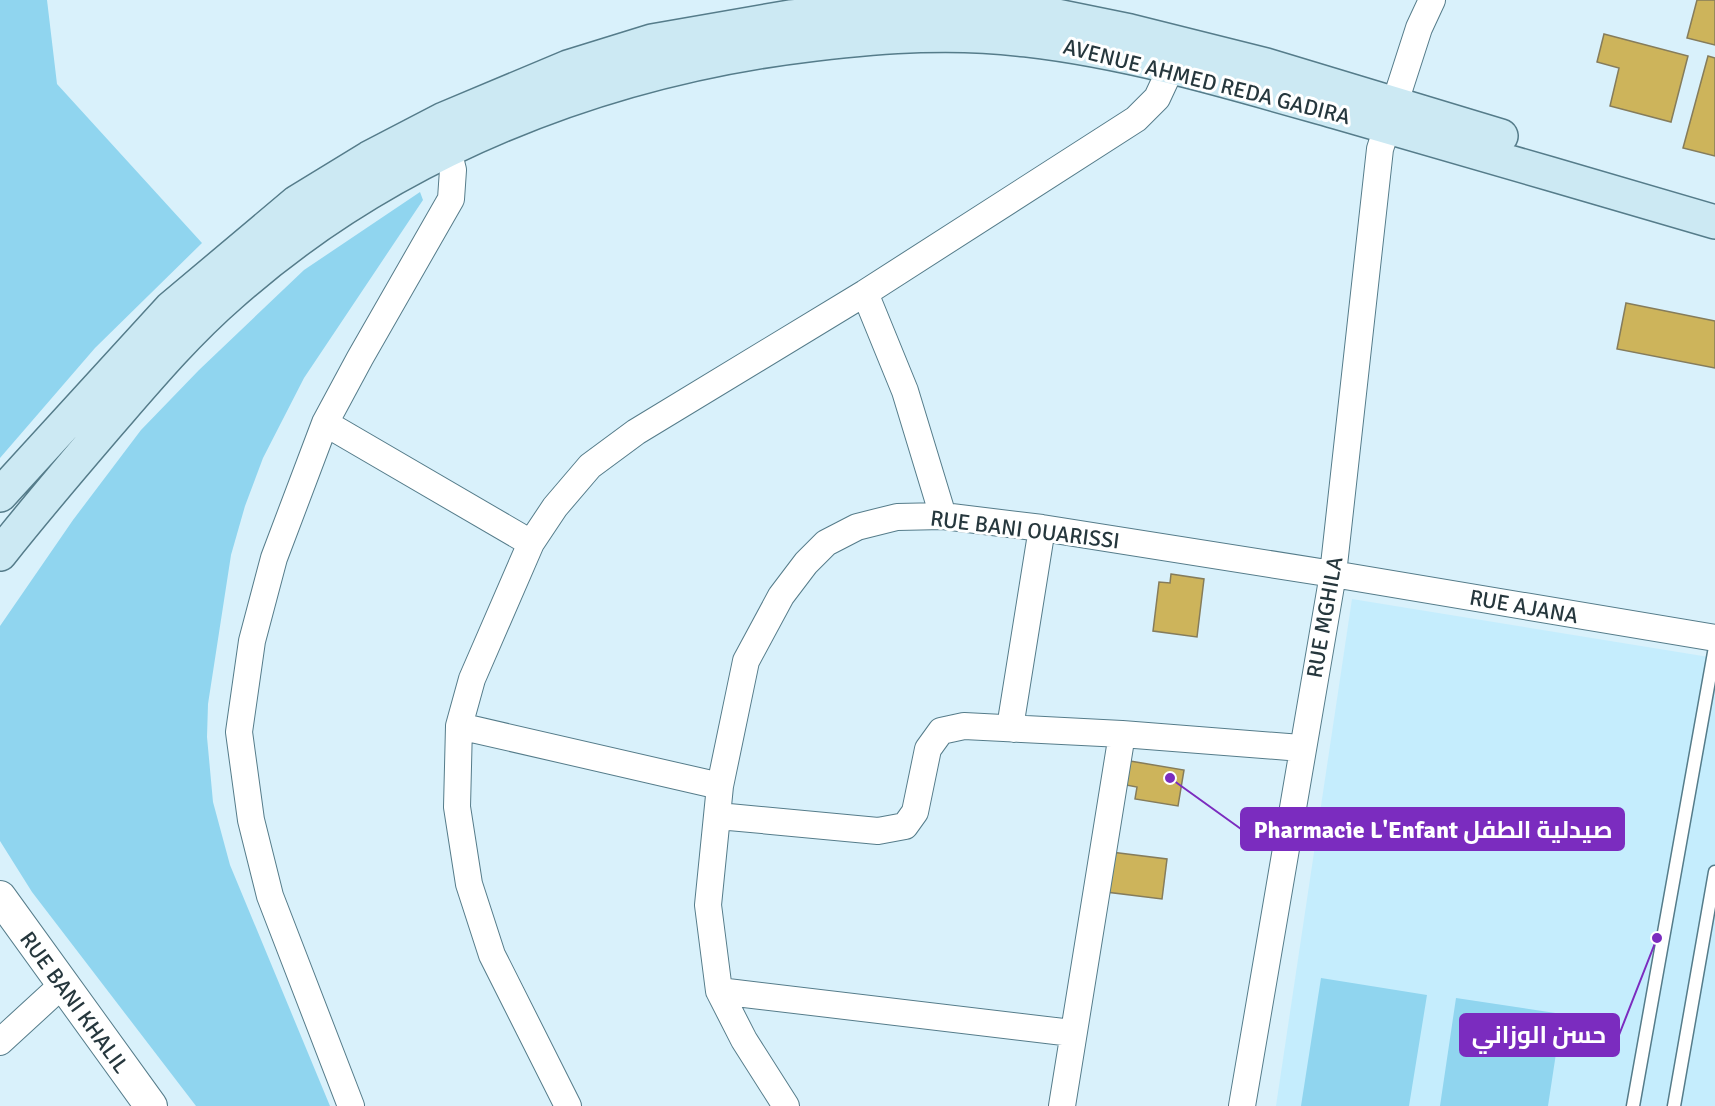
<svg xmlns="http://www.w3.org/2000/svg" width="1715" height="1106" font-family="Signika,Cairo,sans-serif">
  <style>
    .built { fill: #c5edfd }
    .green { fill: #90d5ef }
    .building { fill: #cdb45b; stroke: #857c5b; stroke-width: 1.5 }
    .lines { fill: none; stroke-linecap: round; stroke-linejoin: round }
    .service-casing { stroke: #557c8a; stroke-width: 15 }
    .minor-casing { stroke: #557c8a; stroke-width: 28 }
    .tertiary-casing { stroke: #557c8a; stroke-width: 34 }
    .secondary-casing { stroke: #557c8a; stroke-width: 36 }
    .service { stroke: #fff; stroke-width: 12 }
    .minor { stroke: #fff; stroke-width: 26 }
    .tertiary { stroke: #fff; stroke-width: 32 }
    .secondary { stroke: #cce9f3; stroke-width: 33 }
    .labels { text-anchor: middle; stroke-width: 6; stroke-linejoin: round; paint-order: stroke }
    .street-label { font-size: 22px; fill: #26373d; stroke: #fff }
    .leader { fill: none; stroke: #7b2cbf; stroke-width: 2 }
    .callout-dot { fill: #7b2cbf; stroke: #fff; stroke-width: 2 }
    .callout { fill: #7b2cbf; stroke: #7b2cbf; stroke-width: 2 }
    .callout-label { font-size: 24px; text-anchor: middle; font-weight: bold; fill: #fff }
  </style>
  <rect width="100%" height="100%" fill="#d9f1fb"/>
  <!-- built -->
  <path class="built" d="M1352,599L1715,658V1106H1276Z"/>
  <!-- green -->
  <path class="green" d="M0,0H47L57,84L202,243L95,348L0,458Z
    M420,192L423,200L304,378L263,458L245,506L231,555L208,704L207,737L213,802L230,865L330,1106H196L32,892L0,841V626L73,520L141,430L199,370L304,270Z
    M1321,978L1427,995L1409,1106H1301Z
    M1456,998L1562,1014L1548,1106H1440Z"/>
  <!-- building -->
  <path class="building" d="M1697,0H1715V45L1687,38Z
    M1604,34L1688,56L1671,122L1610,106L1619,68L1597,62Z
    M1708,56L1715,58V156L1683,148Z
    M1626,303L1715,321V368L1617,349Z
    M1171,574L1204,579L1197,637L1153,631L1159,582L1170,583Z
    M1130,761L1184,770L1178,806L1135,799L1137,787L1126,785Z
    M1111,852L1167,859L1162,899L1106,892Z"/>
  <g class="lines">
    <defs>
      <path id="service" d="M1633,1106L1715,647
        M1674,1106L1715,872"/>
      <path id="minor" d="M865,293L905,391L943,516
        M325,423L531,543
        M459,726L720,786
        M1014,729L1012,715L1042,528
        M718,816L878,831L905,826L915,812L928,749L941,731L964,726L1122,734L1301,748
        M719,991L1072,1033
        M0,1042L62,985
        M351,1106L270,896L251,820L239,732L252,641L274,558L325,423L360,358L451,199L453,170L448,150
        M568,1106L492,955L469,884L457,807L459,726L472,679L531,543L555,507L590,466L636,432L865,293L1136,119L1157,98L1171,68
        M786,1106L744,1040L719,991L708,905L720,786L746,661L781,596L806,563L826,543L857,527L897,517L943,516L1042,528L1333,574L1715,638
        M1062,1106L1122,734
        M1242,1106L1333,574L1380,149L1419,28L1432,0"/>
      <path id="tertiary" d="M0,897L151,1106"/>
      <path id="secondary" d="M0,495L171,308L297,202L369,158L444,119L568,67L652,41L790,17L864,10L927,7L989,9L1052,15L1130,31L1266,65L1501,136
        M0,554C34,511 69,470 105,428C145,382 184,335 230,295C392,151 602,69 815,44C885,36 955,31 1026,40C1131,52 1234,83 1336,112C1462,148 1589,185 1715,222"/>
    </defs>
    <!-- service casing -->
    <use href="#service" class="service-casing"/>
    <!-- minor casing -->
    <use href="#minor" class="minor-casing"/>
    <!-- tertiary casing -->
    <use href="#tertiary" class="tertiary-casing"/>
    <!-- secondary casing -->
    <use href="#secondary" class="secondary-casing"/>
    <!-- service -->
    <use href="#service" class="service"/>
    <!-- minor -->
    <use href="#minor" class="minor"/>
    <!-- tertiary -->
    <use href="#tertiary" class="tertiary"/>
    <!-- secondary -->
    <use href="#secondary" class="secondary"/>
  </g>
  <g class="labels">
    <!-- street labels -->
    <g class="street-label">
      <text transform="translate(1207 81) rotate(14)" y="8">AVENUE AHMED REDA GADIRA</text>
      <text transform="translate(1025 529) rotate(7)" y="8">RUE BANI OUARISSI</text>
      <text transform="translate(1524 606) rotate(10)" y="8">RUE AJANA</text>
      <text transform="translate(1324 617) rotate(-80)" y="8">RUE MGHILA</text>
      <text transform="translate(75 1002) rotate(54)" y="8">RUE BANI KHALIL</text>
    </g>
  </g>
  <!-- callouts -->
  <path class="leader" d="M1170 778L1241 829M1657 938L1619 1035"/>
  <g class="callout-dot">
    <circle cx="1170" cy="778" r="6"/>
    <circle cx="1657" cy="938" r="6"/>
  </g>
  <g class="callout">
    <rect x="1241" y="808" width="383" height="42" rx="6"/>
    <rect x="1460" y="1014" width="159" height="42" rx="6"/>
  </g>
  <g class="callout-label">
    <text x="1433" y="838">Pharmacie L'Enfant صيدلية الطفل</text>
    <text x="1539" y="1043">حسن الوزاني</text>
  </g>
</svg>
